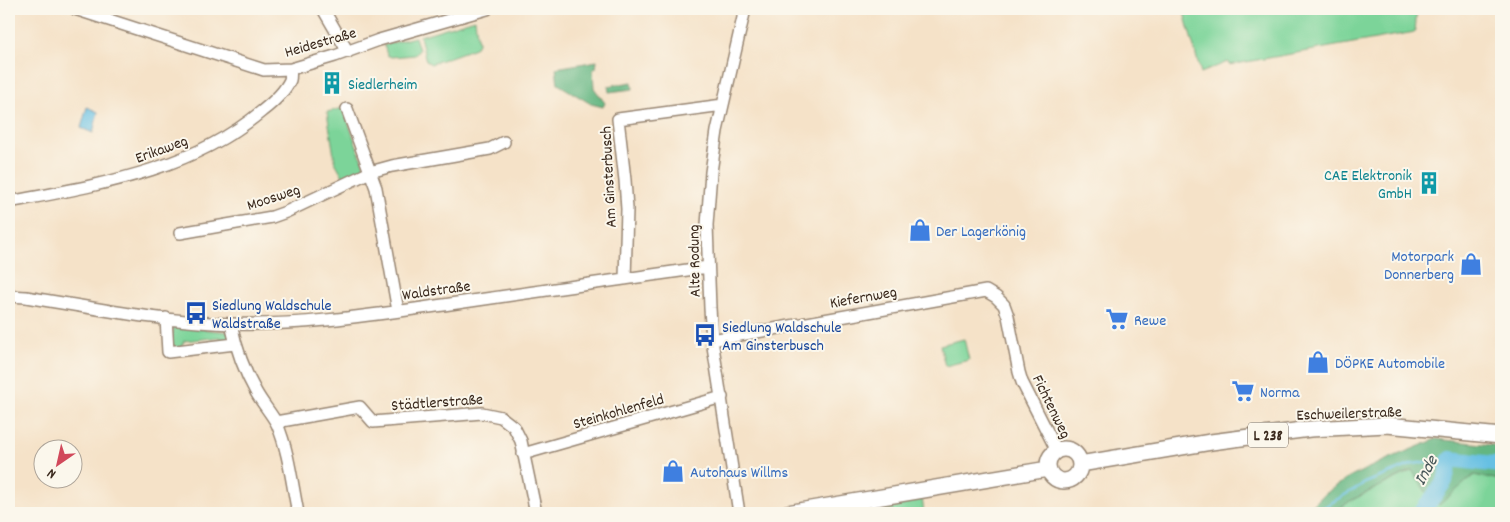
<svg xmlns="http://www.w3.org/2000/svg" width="1510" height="522" font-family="Dekko,sans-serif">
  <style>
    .green { fill: #7bd499; stroke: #5b7f5c }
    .forest { fill: #64b681; stroke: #507050 }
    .water { fill: #66c0e3; stroke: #507580 }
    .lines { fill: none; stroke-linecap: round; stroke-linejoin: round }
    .stream { stroke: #66c0e3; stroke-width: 2.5 }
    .river { stroke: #66c0e3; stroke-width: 16 }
    .minor-casing { stroke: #988673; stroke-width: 14 }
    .major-casing { stroke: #988673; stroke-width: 18 }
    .minor { stroke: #fff; stroke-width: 11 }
    .major { stroke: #fff; stroke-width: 15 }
    .labels { text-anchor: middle; stroke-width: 4; stroke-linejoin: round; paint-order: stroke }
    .shield { fill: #fbf7ec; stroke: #75685c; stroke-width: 1 }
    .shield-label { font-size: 15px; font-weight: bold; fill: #3b2a1e }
    .street-label { font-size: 16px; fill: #3b2a1e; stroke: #fbf7ec }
    .culture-label { font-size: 16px; fill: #0d838f; stroke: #fbf7ec; text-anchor: start }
    .shop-label { font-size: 16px; fill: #366cbe; stroke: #fbf7ec; text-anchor: start }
    .transit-label { font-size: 16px; fill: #164399; stroke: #fbf7ec; text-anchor: start }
    .water-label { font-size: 18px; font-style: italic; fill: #485759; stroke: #fbf7ec }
  </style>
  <rect width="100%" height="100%" fill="#fbf7ec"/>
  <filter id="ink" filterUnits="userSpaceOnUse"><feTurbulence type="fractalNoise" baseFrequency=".02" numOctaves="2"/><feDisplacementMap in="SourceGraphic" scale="10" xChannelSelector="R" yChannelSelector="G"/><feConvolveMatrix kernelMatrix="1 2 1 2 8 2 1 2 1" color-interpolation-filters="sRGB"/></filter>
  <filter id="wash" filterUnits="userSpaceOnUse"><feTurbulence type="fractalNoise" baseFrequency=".0096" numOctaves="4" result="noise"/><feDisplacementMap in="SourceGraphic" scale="20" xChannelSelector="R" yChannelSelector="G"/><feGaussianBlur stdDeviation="1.12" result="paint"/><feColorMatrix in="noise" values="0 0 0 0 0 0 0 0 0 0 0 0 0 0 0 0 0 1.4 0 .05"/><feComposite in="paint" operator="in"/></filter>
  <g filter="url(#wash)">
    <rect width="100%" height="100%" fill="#f5e2c8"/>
    <!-- green -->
    <path class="green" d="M1183,9H1417L1415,32L1229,65L1228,62L1225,63L1201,73Z
      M475,19L478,43L475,48L431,64L426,61L420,36Z
      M415,37L419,50L415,55L391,57L387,55L384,45Z
      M343,108L365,168L344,178L335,162L327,112Z
      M174,326L229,332L230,338L227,342L219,343L221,337L184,341L181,348L176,350L171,343Z
      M964,339L969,360L945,366L940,345Z
      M1413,470L1426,492L1474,475L1501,480V513H1333L1350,501Z
      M922,497L924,513H827Z"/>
    <!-- forest -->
    <path class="forest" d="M597,61L596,68L593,70L594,88L605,103L603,107L591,104L558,84L556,68Z
      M632,82L633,89L609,92L608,86Z
      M1436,439L1501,446V480L1474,475L1439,505L1426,492L1412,470L1350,501L1333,513H1306C1333,477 1395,457 1436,439Z"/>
    <!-- water -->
    <path class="water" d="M87,107L98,112L93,133L81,128Z"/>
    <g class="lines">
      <!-- stream -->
      <path class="stream" d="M1316,513L1319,510L1365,483L1413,464L1450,459"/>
      <!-- river -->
      <path class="river" d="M1421,513L1445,481L1450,459L1501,465"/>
    </g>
  </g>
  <g filter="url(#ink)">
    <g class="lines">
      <defs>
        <path id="minor" d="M75,9L264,70L291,69L335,56L379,40L487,9
          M323,9L348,52
          M347,109L376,188L398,311
          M9,202C97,185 191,171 262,111C271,104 285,91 290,80C291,77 290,72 291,69
          M180,233L272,217L286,212L370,172L392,166L490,149L504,142
          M625,279L627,209L625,180L618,119L723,105
          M9,296L26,297C94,308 163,322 232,324C305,326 378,314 450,304C536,291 622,279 708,267
          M166,318L168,352L235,344
          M231,324C236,348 244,371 256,392C262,403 271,413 277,424C289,452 292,484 298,513
          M712,340L986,291L996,297L1004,305L1008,316L1019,372L1022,382L1057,451
          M276,422L360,407L373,422L482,413L501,417L514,427L521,441L536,513
          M523,454L722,397
          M739,513L712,340L710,308L707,225L711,172L717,131L745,9"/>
        <path id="major" d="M1048 465a16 16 0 1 1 32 0a16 16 0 1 1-32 0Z
          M1080,464L1211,442L1310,429L1387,425L1501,436
          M787,513L1048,469"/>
      </defs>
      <!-- minor casing -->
      <use href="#minor" class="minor-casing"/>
      <!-- major casing -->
      <use href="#major" class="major-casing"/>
      <!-- minor -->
      <use href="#minor" class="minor"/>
      <!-- major -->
      <use href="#major" class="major"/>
    </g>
  </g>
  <!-- icons -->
  <defs>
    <symbol id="building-bare" viewBox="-9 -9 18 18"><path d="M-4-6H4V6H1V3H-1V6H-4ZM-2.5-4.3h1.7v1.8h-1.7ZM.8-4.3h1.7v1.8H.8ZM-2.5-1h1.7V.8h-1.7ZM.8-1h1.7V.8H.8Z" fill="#0f9aa8" stroke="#fbf7ec" stroke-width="2.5" paint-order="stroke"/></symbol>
    <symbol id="shop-bare" viewBox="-9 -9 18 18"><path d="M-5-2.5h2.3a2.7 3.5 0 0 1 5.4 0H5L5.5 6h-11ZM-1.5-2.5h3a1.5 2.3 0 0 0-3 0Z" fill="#3f7fe0" stroke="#fbf7ec" stroke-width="2.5" paint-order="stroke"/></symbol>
    <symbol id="bus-bare" viewBox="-9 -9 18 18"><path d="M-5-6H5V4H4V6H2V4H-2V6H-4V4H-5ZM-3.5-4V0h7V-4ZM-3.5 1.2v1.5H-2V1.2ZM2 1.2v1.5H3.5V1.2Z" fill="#1a4fb4" stroke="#fbf7ec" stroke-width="2.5" paint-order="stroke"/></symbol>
    <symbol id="supermarket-bare" viewBox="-9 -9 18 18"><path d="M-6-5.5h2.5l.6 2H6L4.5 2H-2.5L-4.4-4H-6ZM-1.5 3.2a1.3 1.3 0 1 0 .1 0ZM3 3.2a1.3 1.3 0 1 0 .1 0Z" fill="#3f7fe0" stroke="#fbf7ec" stroke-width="2.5" paint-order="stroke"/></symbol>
  </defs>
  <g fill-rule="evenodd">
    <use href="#building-bare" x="316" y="67" width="32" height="32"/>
    <use href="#building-bare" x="1413" y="167" width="32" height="32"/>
    <use href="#shop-bare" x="904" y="214" width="32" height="32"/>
    <use href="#shop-bare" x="1455" y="248" width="32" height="32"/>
    <use href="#bus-bare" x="180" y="297" width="32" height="32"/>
    <use href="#supermarket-bare" x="1101" y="303" width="32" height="32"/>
    <use href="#bus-bare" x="689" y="319" width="32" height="32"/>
    <use href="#shop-bare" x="1302" y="346" width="32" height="32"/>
    <use href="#supermarket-bare" x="1227" y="375" width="32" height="32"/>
    <use href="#shop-bare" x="657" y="455" width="32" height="32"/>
  </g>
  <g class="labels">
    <!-- shield labels -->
    <rect class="shield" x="1248" y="422.5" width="40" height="25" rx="4"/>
    <g class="shield-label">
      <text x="1268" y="440">L 238</text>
    </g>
    <!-- street labels -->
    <g class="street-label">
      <text transform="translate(320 41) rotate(-16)" y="6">Heidestraße</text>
      <text transform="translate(161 148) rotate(-20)" y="6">Erikaweg</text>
      <text transform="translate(607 177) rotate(-93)" y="6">Am Ginsterbusch</text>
      <text transform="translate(273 196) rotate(-18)" y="6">Moosweg</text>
      <text transform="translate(693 261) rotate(-91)" y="6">Alte Rodung</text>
      <text transform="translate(436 289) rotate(-8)" y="6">Waldstraße</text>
      <text transform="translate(863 296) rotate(-10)" y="6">Kiefernweg</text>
      <text transform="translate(437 401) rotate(-4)" y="6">Städtlerstraße</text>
      <text transform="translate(1053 406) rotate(64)" y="6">Fichtenweg</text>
      <text transform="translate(618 410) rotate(-16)" y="6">Steinkohlenfeld</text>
      <text transform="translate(1349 412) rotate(-2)" y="6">Eschweilerstraße</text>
    </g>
    <!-- culture labels -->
    <g class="culture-label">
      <text x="348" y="89">Siedlerheim</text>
      <text x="1412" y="180" text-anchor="end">CAE Elektronik<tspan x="1412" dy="18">GmbH</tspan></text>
    </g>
    <!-- shop labels -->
    <g class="shop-label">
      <text x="936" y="236">Der Lagerkönig</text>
      <text x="1454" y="261" text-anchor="end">Motorpark<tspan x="1454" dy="18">Donnerberg</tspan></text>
      <text x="1134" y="325">Rewe</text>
      <text x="1335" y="368">DÖPKE Automobile</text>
      <text x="1260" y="397">Norma</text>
      <text x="690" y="477">Autohaus Willms</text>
    </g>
    <!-- transit labels -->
    <g class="transit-label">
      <text x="212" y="310">Siedlung Waldschule<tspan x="212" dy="18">Waldstraße</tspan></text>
      <text x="722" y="332">Siedlung Waldschule<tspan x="722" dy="18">Am Ginsterbusch</tspan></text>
    </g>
    <!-- water labels -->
    <g class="water-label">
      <text transform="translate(1425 470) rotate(-61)" y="6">Inde</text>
    </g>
  </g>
  <!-- margin -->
  <rect width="1510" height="522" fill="none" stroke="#fbf7ec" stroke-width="30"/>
  <!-- north arrow -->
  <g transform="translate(58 464) rotate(214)"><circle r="24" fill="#fbf7ec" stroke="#aea59a"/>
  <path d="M0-4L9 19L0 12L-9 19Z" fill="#d1495b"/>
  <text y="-8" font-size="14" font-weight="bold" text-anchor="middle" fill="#3b2a1e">N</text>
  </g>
</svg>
